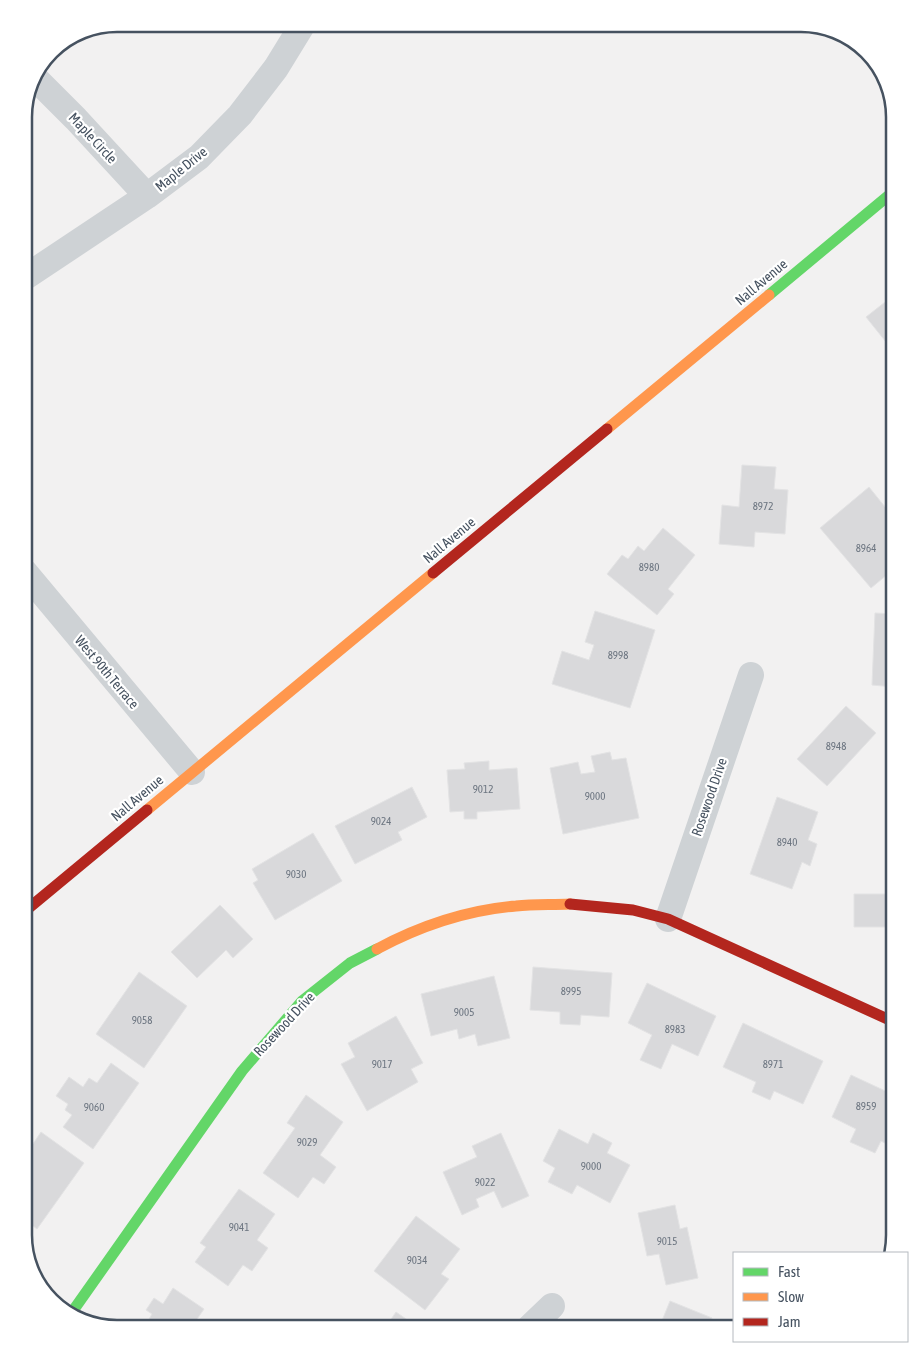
<svg xmlns="http://www.w3.org/2000/svg" width="918" height="1352" font-family="'Asap Condensed',sans-serif">
  <style>
    .building { fill: #d9d9db; stroke: #e3e3e4 }
    .lines { fill: none; stroke-linecap: round; stroke-linejoin: round }
    .street { stroke: #ced2d5; stroke-width: 26 }
    .fast { stroke: #63d668; stroke-width: 11 }
    .slow { stroke: #ff974d; stroke-width: 11 }
    .jam { stroke: #b3261e; stroke-width: 11 }
    .labels { text-anchor: middle; stroke-width: 4.5; stroke-linejoin: round; paint-order: stroke }
    .number-label { font-size: 11px; fill: #6c7580 }
    .street-label { font-size: 14px; fill: #465260; stroke: #fff }
    .rim { fill: none; stroke: #465260; stroke-width: 2.5 }
  </style>
  <rect width="100%" height="100%" fill="#f2f1f1"/>
  <!-- building -->
  <path class="building" d="M894,295V352L866,317Z
    M742,465L776,467L774,489L788,490L785,534L755,532L754,547L719,544L722,505L739,507Z
    M869,487L894,518V569L871,588L820,528Z
    M663,528L695,555L668,589L674,594L657,615L607,574L622,555L628,559L638,546L644,551Z
    M595,611L655,630L630,708L552,684L562,651L589,660L594,645L585,642Z
    M875,613L894,614V687L872,685Z
    M846,706L876,733L827,786L797,759Z
    M610,752L612,760L626,758L639,818L563,834L550,768L578,762L581,774L595,772L591,756Z
    M489,761V770L517,768L520,809L477,812V819H464V811L450,812L447,770L465,769L464,763Z
    M412,787L427,817L398,832L402,840L355,864L335,826Z
    M777,797L818,812L808,840L817,844L810,866L802,862L792,889L750,874Z
    M313,833L342,881L275,920L253,883L258,880L252,869Z
    M854,894H894V950H889V927H854Z
    M220,905L253,939L233,958L226,950L197,978L171,952Z
    M533,967L612,973L609,1017L581,1015L580,1025L560,1024V1012L530,1010Z
    M139,972L187,1006L144,1068L96,1034Z
    M494,976L510,1038L478,1046L475,1034L459,1039L457,1029L431,1036L421,994Z
    M647,983L716,1016L698,1056L672,1044L661,1069L640,1060L652,1035L628,1023Z
    M396,1016L423,1063L411,1069L418,1082L367,1111L341,1064L355,1057L348,1043Z
    M743,1023L823,1061L803,1104L774,1091L770,1100L752,1092L756,1082L723,1067Z
    M111,1063L139,1083L93,1149L63,1127L72,1115L65,1110L68,1104L56,1096L69,1077L83,1087L89,1078L97,1083Z
    M851,1075L894,1095V1148L881,1141L875,1153L850,1142L856,1129L832,1117Z
    M306,1095L343,1122L320,1155L336,1167L324,1184L313,1177L298,1198L263,1173L295,1128L287,1123Z
    M559,1129L588,1144L593,1133L612,1143L607,1153L630,1165L610,1203L577,1185L572,1194L548,1182L555,1168L543,1161Z
    M41,1132L84,1163L37,1229L24,1219V1153L26,1154Z
    M501,1133L529,1196L502,1208L494,1191L476,1199L479,1207L462,1215L443,1172L477,1157L472,1146Z
    M239,1189L275,1214L257,1240L268,1248L252,1271L243,1265L228,1286L195,1262L206,1247L200,1243Z
    M675,1205L680,1229L687,1227L698,1278L666,1285L659,1254L647,1256L638,1213Z
    M416,1216L460,1249L441,1274L449,1279L425,1310L374,1271Z
    M173,1288L204,1309L191,1328H148L145,1326L152,1314L146,1310L154,1298L163,1304Z
    M670,1301L712,1318L708,1328H659Z
    M396,1312L419,1328H385Z"/>
  <g class="lines">
    <!-- street -->
    <path class="street" d="M38,81L76,119L147,196
      M24,278L147,196L199,157L240,115L276,68L303,24
      M24,571L192,772
      M668,919L751,675
      M529,1328L552,1306"/>
    <!-- fast -->
    <path class="fast" d="M769,295L894,191
      M70,1315L242,1071L302,1001L350,963L377,949"/>
    <!-- slow -->
    <path class="slow" d="M607,429L769,295
      M147,810L433,573
      M377,949C420,926 468,910 516,906C534,904 552,905 570,904"/>
    <!-- jam -->
    <path class="jam" d="M433,573L607,429
      M570,904L633,910L668,919L894,1022
      M24,912L147,810"/>
  </g>
  <g class="labels">
    <!-- number labels -->
    <g class="number-label">
      <text x="763" y="510">8972</text>
      <text x="866" y="552">8964</text>
      <text x="649" y="571">8980</text>
      <text x="618" y="659">8998</text>
      <text x="836" y="750">8948</text>
      <text x="483" y="793">9012</text>
      <text x="595" y="800">9000</text>
      <text x="381" y="825">9024</text>
      <text x="787" y="846">8940</text>
      <text x="296" y="878">9030</text>
      <text x="571" y="995">8995</text>
      <text x="464" y="1016">9005</text>
      <text x="142" y="1024">9058</text>
      <text x="675" y="1033">8983</text>
      <text x="382" y="1068">9017</text>
      <text x="773" y="1068">8971</text>
      <text x="866" y="1110">8959</text>
      <text x="94" y="1111">9060</text>
      <text x="307" y="1146">9029</text>
      <text x="591" y="1170">9000</text>
      <text x="485" y="1186">9022</text>
      <text x="239" y="1231">9041</text>
      <text x="667" y="1245">9015</text>
      <text x="417" y="1264">9034</text>
    </g>
    <!-- street labels -->
    <g class="street-label">
      <text transform="translate(93 138) rotate(47)" y="5">Maple Circle</text>
      <text transform="translate(181 169) rotate(-39)" y="5">Maple Drive</text>
      <text transform="translate(761 282) rotate(-40)" y="5">Nall Avenue</text>
      <text transform="translate(449 540) rotate(-40)" y="5">Nall Avenue</text>
      <text transform="translate(107 672) rotate(50)" y="5">West 90th Terrace</text>
      <text transform="translate(709 797) rotate(-71)" y="5">Rosewood Drive</text>
      <text transform="translate(137 798) rotate(-40)" y="5">Nall Avenue</text>
      <text transform="translate(284 1024) rotate(-47)" y="5">Rosewood Drive</text>
    </g>
  </g>
  <!-- crop -->
  <path d="M0 0H918V1352H0ZM117 32H801A85 85 0 0 1 886 117V1235A85 85 0 0 1 801 1320H117A85 85 0 0 1 32 1235V117A85 85 0 0 1 117 32Z" fill="#fff" fill-rule="evenodd"/>
  <path class="rim" d="M117 32H801A85 85 0 0 1 886 117V1235A85 85 0 0 1 801 1320H117A85 85 0 0 1 32 1235V117A85 85 0 0 1 117 32Z"/>
  <!-- legend -->
  <rect x="733" y="1252" width="175" height="90" fill="#ffffff" stroke="#b5babf"/>
  <rect x="743" y="1268" width="25" height="8" fill="#63d668" stroke="#b5babf"/>
  <text x="778" y="1277" font-size="15" fill="#465260">Fast</text>
  <rect x="743" y="1293" width="25" height="8" fill="#ff974d" stroke="#b5babf"/>
  <text x="778" y="1302" font-size="15" fill="#465260">Slow</text>
  <rect x="743" y="1318" width="25" height="8" fill="#b3261e" stroke="#b5babf"/>
  <text x="778" y="1327" font-size="15" fill="#465260">Jam</text>
</svg>
